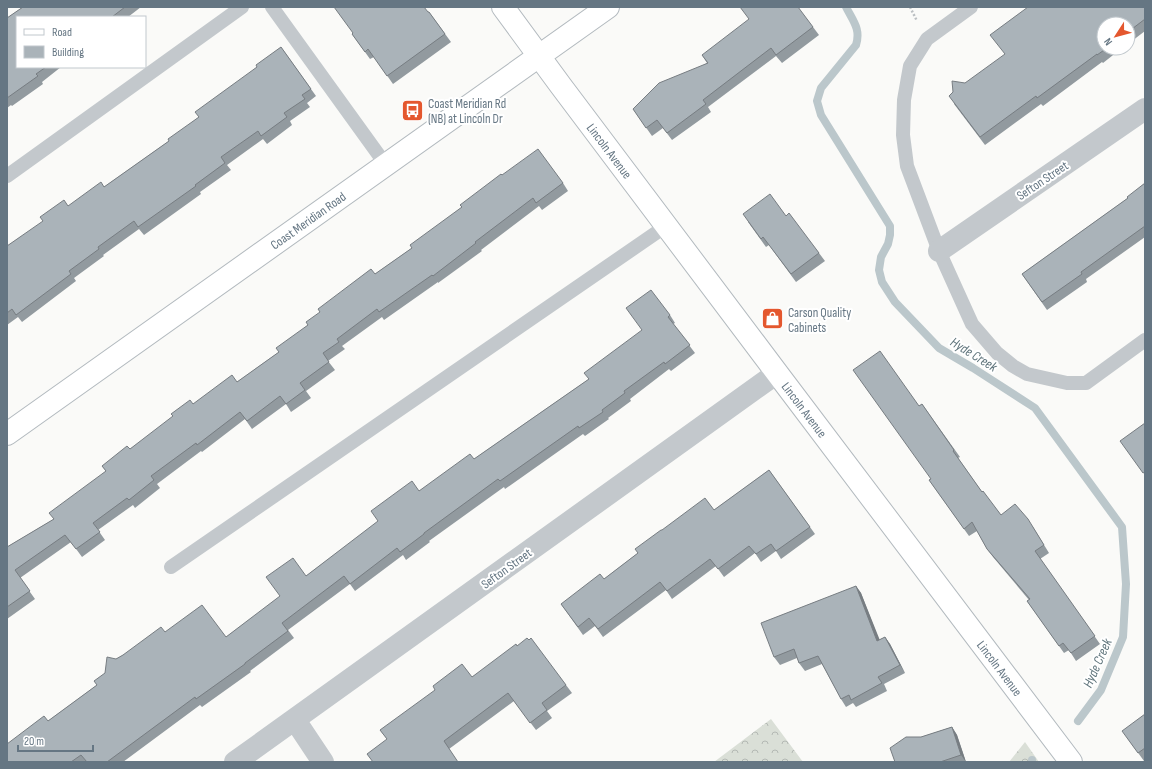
<svg xmlns="http://www.w3.org/2000/svg" width="1152" height="769" font-family="'Sofia Sans Condensed',sans-serif">
  <style>
    .forest { fill: url(#forest-crowns) }
    .lines { fill: none; stroke-linecap: round; stroke-linejoin: round }
    .stream { stroke: #bbc7cb; stroke-width: 8 }
    .secondary-casing { stroke: #b3babf; stroke-width: 24 }
    .path { stroke: #bbbfc2; stroke-width: 2.5; stroke-dasharray: 2 2; stroke-linecap: butt }
    .lane { stroke: #c3c8cc; stroke-width: 14 }
    .street { stroke: #c3c8cc; stroke-width: 22 }
    .secondary { stroke: #fff; stroke-width: 22 }
    .wall { fill: #929a9f }
    .shaded-wall { fill: #777d82 }
    .building { fill: #aab3b9; stroke: #777d82 }
    .labels { text-anchor: middle; stroke-width: 4; stroke-linejoin: round; paint-order: stroke }
    .poi-label { font-size: 13px; fill: #657683; stroke: #fff; text-anchor: start }
    .street-label { font-size: 13px; fill: #657683; stroke: #fff }
    .water-label { font-size: 14px; font-style: italic; fill: #60757c; stroke: #fff }
  </style>
  <defs>
    <pattern id="forest-crowns" width="20" height="18" patternUnits="userSpaceOnUse"><rect width="20" height="18" fill="#dadfd7"/><path d="M2 6a3 3 0 1 1 6 0M12 15a3 3 0 1 1 6 0" fill="none" stroke="#b4b9b4"/></pattern>
  </defs>
  <rect width="100%" height="100%" fill="#fafaf8"/>
  <!-- forest -->
  <path class="forest" d="M771,719L803,762H714Z
    M1025,742L1039,762H1009Z"/>
  <g class="lines">
    <!-- stream -->
    <path class="stream" d="M846,7C853,21 861,29 856,45L821,88L817,101L821,115L890,226V235L888,244L881,257L879,270L882,282L895,302L939,348L973,368L1035,408L1122,527L1126,584L1123,637L1101,690L1078,721
      M1032,762V760"/>
    <defs>
      <g id="secondary">
        <path id="s1" d="M503,7L561,86L777,373L1071,762"/>
        <path id="s2" d="M7,434L608,7"/>
      </g>
    </defs>
    <!-- secondary casing -->
    <use href="#secondary" class="secondary-casing"/>
    <!-- path -->
    <path class="path" d="M910,7L917,21"/>
    <!-- lane -->
    <path class="lane" d="M272,7L386,165
      M971,7L927,39L910,66L904,100L903,135L907,166L939,251L972,324L997,353L1013,366L1027,374L1067,383H1086L1145,340
      M7,176L242,7
      M171,567L666,226"/>
    <!-- street -->
    <path class="street" d="M939,251L1145,109
      M295,720L323,762
      M235,762L777,373"/>
    <!-- secondary -->
    <use href="#secondary" class="secondary"/>
  </g>
  <!-- wall -->
  <path class="wall" d="M23,7H141L128,17H17V67H61L42,82L43,84L12,106L11,105L7,108V18Z
    M1145,7V31L1128,44V24L1104,48H1122L1103,63L1102,62L1043,106L1041,104L985,145L954,104L953,92L965,83Z
    M428,12H429L451,42L393,84L374,57L370,59L352,34Z
    M813,27L819,35L782,63L776,56L708,107L711,112L672,140L663,128L652,136L633,109L707,63L702,55Z
    M281,47L316,96L307,103L310,107L290,121L292,125L267,144L263,139L227,165L231,170L200,192L201,194L144,235L139,229L103,255L104,256L74,278L76,281L22,322L18,317L7,325V246L68,206L104,187L169,141L199,117Z
    M502,175L563,183L568,191L542,210L539,206L481,250L482,251L438,283V282L384,320L382,317L342,346L345,349L328,361L335,370L306,391L311,398L291,412L286,404L252,429L245,419L202,452L201,451L157,484L160,488L135,508L133,505L98,530L105,540L82,557L71,542L20,578L35,599L7,619V547L54,519L106,471L102,466L130,449L193,404L237,382L279,352L308,325L375,274L412,248L462,207Z
    M1145,183V237L1086,279L1087,282L1047,310L1022,274L1128,198Z
    M786,216L819,253L825,261L796,282L769,245L766,247L748,222Z
    M670,315L675,323L673,324L695,353L671,371L669,369L630,399L631,401L608,418L609,419L585,436L583,434L505,489L504,487L429,541L430,542L406,560L403,555L355,591L350,584L288,630L294,638L250,671L251,672L202,707L200,705L123,762H7L48,721L97,685L105,673L116,659L165,632L226,637L280,597L306,576L419,491L474,459L589,379Z
    M922,404L960,457L958,458L982,492L1001,515L1033,527L1049,553L1040,559L1100,644L1076,661L1069,650L1064,653L1027,601L1029,600L993,557L987,549L977,531L969,536L929,480L931,479L919,406Z
    M769,470L815,534L781,559L776,551L761,562L755,553L724,577L716,566L672,599L666,590L603,637L595,626L583,635L561,604L604,579L638,553L662,530L714,510Z
    M856,586L861,593L879,640L885,637L890,644L905,673L884,684L887,691L856,707L853,703L846,707L841,699L822,664L805,671L799,663L797,658L780,665L774,657Z
    M529,640L566,685L572,693L547,711L552,718L536,730L514,701L449,749L387,739L380,730L472,677L517,646Z
    M1145,714V760L1144,761L1128,739Z
    M952,727L957,735L966,762H895L921,737Z"/>
  <!-- shaded-wall -->
  <path class="shaded-wall" d="M856,586L861,593L883,648L877,641Z
    M885,637L890,644L905,673L900,665Z
    M952,727L957,735L966,762L961,755Z"/>
  <!-- building -->
  <path class="building" d="M23,7H125L112,17H17V67H46L36,74L38,76L7,98V18Z
    M334,7H424L428,12H429L445,34L387,76L368,49L365,52L352,34L353,33Z
    M740,7H798L813,27L776,55L771,48L703,100L706,104L667,133L657,120L646,128L633,109L659,83L708,63L702,55L749,19Z
    M1028,7H1145V19L1128,32V24H1104V48H1107L1097,55V54L1037,98L1036,96L980,137L949,96L953,92L952,81L965,83L1005,54L990,35Z
    M281,47L311,89L302,95L305,99L284,113L287,117L261,136L258,131L221,157L225,163L195,185L196,186L138,227L134,221L98,247L99,249L69,271L71,274L16,315L12,309L7,313V246L43,221L40,217L64,200L68,206L101,182L104,187L169,141L168,139L199,117L195,112L257,67L256,65Z
    M538,149L563,183L536,203L533,198L475,242L476,243L433,276L432,275L379,312L377,309L337,339L339,342L323,353L329,362L300,383L305,390L286,404L280,396L247,421L240,412L197,445L196,443L151,476L154,480L129,500L127,498L93,523L100,532L76,549L65,535L15,570L30,591L7,607V547L54,519L49,513L106,471L102,466L127,446L130,449L173,416L171,414L190,400L193,404L232,375L237,382L279,352L276,348L308,325L306,322L320,312L318,309L371,269L375,274L412,248L410,245L462,207L460,205L501,174L502,175Z
    M1145,183V226L1081,272L1082,274L1042,302L1022,274L1128,198L1127,197Z
    M770,194L786,216L789,213L819,253L791,274L763,237L761,239L743,214Z
    M651,290L670,315L668,317L690,345L665,364L664,362L624,391L625,393L602,410L603,412L579,428L578,426L500,481L498,479L424,533V534L400,552L397,548L350,584L344,576L282,623L288,631L245,663V664L196,699L195,697L107,762H87L81,755L71,762H7V744L44,716L48,721L97,685L94,681L105,673L107,657L116,659L123,655L161,627L165,632L202,605L226,637L280,596L266,577L293,558L306,576L378,521L371,511L412,481L419,491L470,454L474,459L589,379L584,373L642,330L626,308Z
    M880,351L919,406L922,404L954,450L953,451L982,492L983,491L1001,515L1015,504L1028,519L1044,545L1035,551L1095,636L1071,653L1063,643L1059,646L1027,601L1030,599L987,549L972,522L964,529L929,480L931,479L853,370Z
    M1145,423V472L1143,473L1120,441Z
    M769,470L810,527L776,551L771,544L756,554L749,546L718,569L710,559L667,591L660,582L598,629L589,618L578,627L561,604L600,574L604,579L638,553L635,549L661,530H662L705,498L714,510Z
    M856,586L877,641L885,637L900,665L878,677L882,683L851,700L849,695L841,699L818,656L799,663L794,649L774,657L761,623Z
    M527,638L529,640L531,638L566,685L542,703L547,710L530,723L508,693L444,741L458,762H373L367,754L387,739L380,730L435,690L433,686L462,664L472,677L516,644L517,646Z
    M1145,714V748L1138,753L1122,731Z
    M952,727L961,755L940,762H895L890,748L906,737H921Z"/>
  <!-- icons -->
  <defs>
    <symbol id="bus-square" viewBox="-11 -11 22 22"><rect x="-9" y="-9" width="18" height="18" rx="4" fill="#e4572e" stroke="#fff"/><path d="M-5-6H5V4H4V6H2V4H-2V6H-4V4H-5ZM-3.5-4V0h7V-4ZM-3.5 1.2v1.5H-2V1.2ZM2 1.2v1.5H3.5V1.2Z" fill="#fff"/></symbol>
    <symbol id="shop-square" viewBox="-11 -11 22 22"><rect x="-9" y="-9" width="18" height="18" rx="4" fill="#e4572e" stroke="#fff"/><path d="M-5-2.5h2.3a2.7 3.5 0 0 1 5.4 0H5L5.5 6h-11ZM-1.5-2.5h3a1.5 2.3 0 0 0-3 0Z" fill="#fff"/></symbol>
  </defs>
  <g fill-rule="evenodd">
    <use href="#bus-square" x="400" y="98" width="25" height="25"/>
    <use href="#shop-square" x="760" y="306" width="25" height="25"/>
  </g>
  <g class="labels">
    <!-- poi labels -->
    <g class="poi-label">
      <text x="428" y="108">Coast Meridian Rd<tspan x="428" dy="15">(NB) at Lincoln Dr</tspan></text>
      <text x="788" y="317">Carson Quality<tspan x="788" dy="15">Cabinets</tspan></text>
    </g>
    <!-- street labels -->
    <g class="street-label">
      <text dy="5" stroke="none"><textPath href="#s1" startOffset="179">Lincoln Avenue</textPath></text>
      <text transform="translate(1042 180) rotate(-34)" y="5">Sefton Street</text>
      <text dy="5" stroke="none"><textPath href="#s2" startOffset="369">Coast Meridian Road</textPath></text>
      <text dy="5" stroke="none"><textPath href="#s1" startOffset="503">Lincoln Avenue</textPath></text>
      <text transform="translate(506 568) rotate(-36)" y="5">Sefton Street</text>
      <text dy="5" stroke="none"><textPath href="#s1" startOffset="827">Lincoln Avenue</textPath></text>
    </g>
    <!-- water labels -->
    <g class="water-label">
      <text transform="translate(974 354) rotate(32)" y="5">Hyde Creek</text>
      <text transform="translate(1097 663) rotate(-66)" y="5">Hyde Creek</text>
    </g>
  </g>
  <!-- border -->
  <rect width="1152" height="769" fill="none" stroke="#657683" stroke-width="16"/>
  <!-- legend -->
  <rect x="16" y="16" width="130" height="52" fill="#ffffff" stroke="#c1c8cd"/>
  <rect x="24" y="29" width="20" height="6" fill="#ffffff" stroke="#c1c8cd"/>
  <text x="52" y="36" font-size="12" fill="#657683">Road</text>
  <rect x="24" y="46" width="20" height="12" fill="#aab3b9" stroke="#c1c8cd"/>
  <text x="52" y="56" font-size="12" fill="#657683">Building</text>
  <!-- north arrow -->
  <g transform="translate(1116 36) rotate(234)"><circle r="19" fill="#ffffff" stroke="#c1c8cd"/>
  <path d="M0-3L7 15L0 10L-7 15Z" fill="#e4572e"/>
  <text y="-6" font-size="11" font-weight="bold" text-anchor="middle" fill="#657683">N</text>
  </g>
  <!-- scale -->
  <path d="M18 745v6h75v-6" fill="none" stroke="#657683" stroke-width="2"/>
  <text x="24" y="745" font-size="12" fill="#657683" stroke="#ffffff" stroke-width="3" paint-order="stroke">20 m</text>
</svg>
